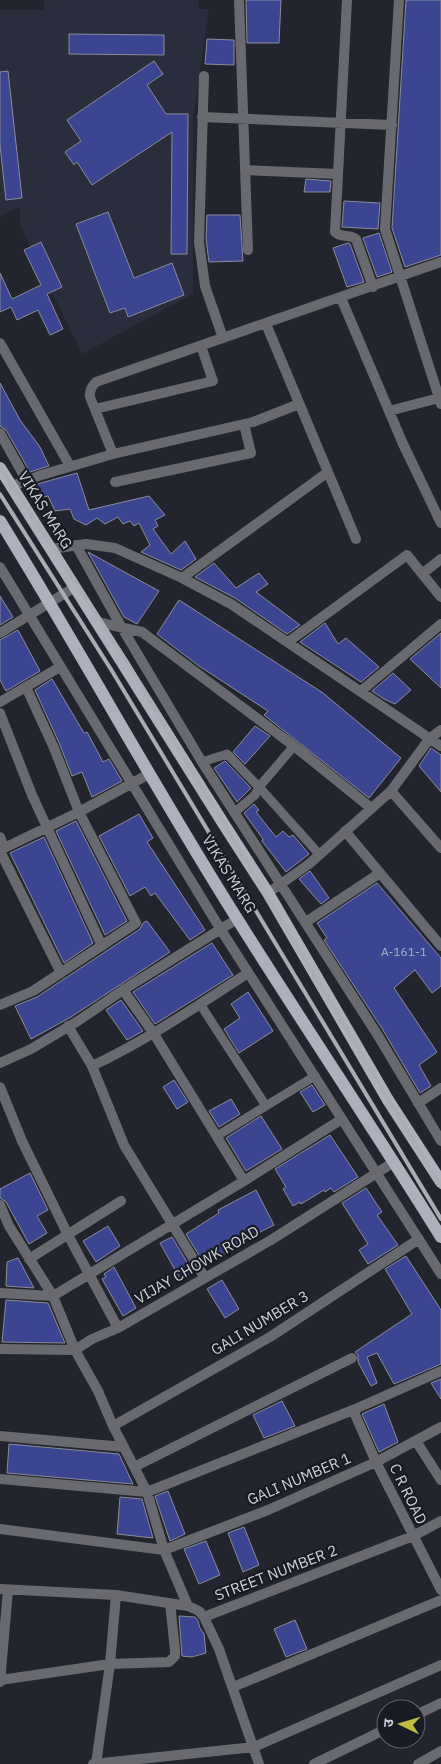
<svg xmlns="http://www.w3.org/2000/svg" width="441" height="1764" font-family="'IBM Plex Sans','Noto Sans Devanagari',sans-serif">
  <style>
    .built { fill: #2a2e3c }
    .building { fill: #3c4592; stroke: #8a8d99 }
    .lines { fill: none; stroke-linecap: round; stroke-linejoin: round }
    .service { stroke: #696a6f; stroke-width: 9 }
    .minor { stroke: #696a6f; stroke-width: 10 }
    .primary { stroke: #aeb0bb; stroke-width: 12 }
    .rail { stroke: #abadb4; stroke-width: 4 }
    .labels { text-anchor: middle; stroke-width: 4.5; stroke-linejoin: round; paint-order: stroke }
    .number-label { font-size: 12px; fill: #abafc6 }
    .street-label { font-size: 15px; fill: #d0d2d8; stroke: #191b24 }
  </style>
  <rect width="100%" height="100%" fill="#22242e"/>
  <!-- built -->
  <path class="built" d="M44,0H199L198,9H209L193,118V294L82,354L21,227L19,207L0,217V10H44Z"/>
  <!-- building -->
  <path class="building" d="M246,0H281L279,43H247Z
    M406,0H441V255L405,267L392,228Z
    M69,34L164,35V55L69,54Z
    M207,39L234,40V65L205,64Z
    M154,61L163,74L147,85L166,114H188L187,254H171L172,132L92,185L77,162L74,165L65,152L81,141L67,120Z
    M8,71L22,198L6,200L0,145V72Z
    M306,179L331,181L330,192H304Z
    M344,201L380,203L378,229L342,227Z
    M108,212L134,278L172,263L184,295L128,317L125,308L110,313L76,224Z
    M207,215H240L243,261L209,262L206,239Z
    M379,233L392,272L377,277L363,238Z
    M41,242L62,287L47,294L63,329L50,335L38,310L17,320L11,307L0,312V273L12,299L41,285L24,250Z
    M348,243L350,244L364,282L347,287L333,248Z
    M0,383L20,420L40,447L49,466L30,472L6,430L0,426Z
    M77,473L89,510L149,496L165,515L155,520L158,526L153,529L171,554L185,541L196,559L181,570L141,552L150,545L139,523L134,526L130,521L123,524L118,517L105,524L97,518L86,525L74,519L70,509L55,511L48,496L42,497L34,485Z
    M88,552L159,591L137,624L124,617Z
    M214,563L236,588L259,573L268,584L256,592L300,625L287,634L235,598L195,577Z
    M0,596L13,617L0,625Z
    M179,600L323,693L401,758L369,798L264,715L268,711L199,666L157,634Z
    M325,623L338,644L346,638L379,667L361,682L300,642Z
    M18,630L40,671L6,691L0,680V640Z
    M441,633V688L410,659Z
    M393,673L411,690L395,704L384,699L372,691Z
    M52,679L84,733L87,732L103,762L109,759L122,781L92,797L82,772L72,776L60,745L35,690Z
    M255,726L270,736L245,764L233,752Z
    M431,748L441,755V792L419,766Z
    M225,761L251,788L237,802L214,768Z
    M254,804L259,810L256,812L276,837L283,831L289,837L293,835L309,854L286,872L262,841L263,839L244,813Z
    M139,814L153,838L147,842L205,930L190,940L155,893L151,896L145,887L130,896L99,836Z
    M76,821L127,921L105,935L56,831Z
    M44,837L93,943L64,963L10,853Z
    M310,871L329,898L321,904L299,879Z
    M377,883L441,958V986L432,993L415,970L394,988L437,1052L419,1065L431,1086L420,1093L383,1030L324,940L327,938L317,923Z
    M147,921L170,952L71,1017L31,1039L15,1006L37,997L64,979L140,929L143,923Z
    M212,943L233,975L155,1024L133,992Z
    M248,992L273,1031L239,1053L224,1029L240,1018L231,1004Z
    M121,1000L143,1031L127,1040L106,1010Z
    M174,1080L188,1102L177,1109L163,1087Z
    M312,1085L325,1105L313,1112L300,1092Z
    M231,1099L240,1114L219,1127L209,1111Z
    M261,1116L282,1149L246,1171L226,1138Z
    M330,1135L358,1177L334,1192L331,1188L325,1192L324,1190L301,1204L300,1202L293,1206L283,1189L286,1187L275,1169Z
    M30,1173L48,1210L37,1216L47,1233L29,1244L6,1202L0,1198V1189Z
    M366,1188L382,1212L377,1215L398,1245L368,1264L359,1250L368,1244L342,1203Z
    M256,1190L274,1225L229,1248L230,1251L205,1265L186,1234L219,1213L218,1210Z
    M108,1226L120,1246L96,1262L83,1241Z
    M172,1237L193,1272L180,1279L160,1243Z
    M406,1256L441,1310V1364L394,1384L377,1353L367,1357L377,1383L371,1386L358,1362V1355L355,1352L412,1314L385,1269Z
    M18,1258L34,1288L6,1286L7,1262Z
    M114,1267L136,1308L123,1316L102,1279L106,1277L104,1274Z
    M222,1280L239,1309L225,1318L207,1289Z
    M6,1300L48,1303L65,1343L2,1342Z
    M441,1379V1399L431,1383Z
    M282,1401L295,1426L264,1438L253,1415Z
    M384,1404L398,1442L379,1452L362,1414Z
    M9,1444L119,1454L133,1484L7,1473Z
    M168,1491L185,1534L170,1541L155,1496Z
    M120,1497L142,1499L153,1538L117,1534Z
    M244,1527L259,1565L243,1572L228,1533Z
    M206,1541L220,1575L199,1584L184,1549Z
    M179,1616L195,1617L198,1621L200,1628L204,1634L206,1653L192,1657L182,1656Z
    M295,1620L307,1649L286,1657L274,1629Z"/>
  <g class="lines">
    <!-- service -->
    <path class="service" d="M202,762L227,754L259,787L319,854
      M234,813L255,795L259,787L294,746
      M200,1004L266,1106
      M217,1136L315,1076"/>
    <!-- minor -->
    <path class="minor" d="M239,0L248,250
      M347,0L335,232C340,238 350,234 356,239L373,287
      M399,0L385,229L441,404
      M204,76L199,242L205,286L223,338
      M202,117L392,125
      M245,170L338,174
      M341,298L403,444L441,523
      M266,324L356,539
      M0,343L70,466
      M95,409L213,381L201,346
      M389,411L439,398
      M0,433L27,481
      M113,454L90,397C89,391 91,387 96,382L441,262
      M115,482L251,453L244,424
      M11,486L27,481L38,476L113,454L253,422L299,404
      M76,545L122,628L202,762L377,1034L441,1141
      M51,549L86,544L115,548L182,578L231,604L441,746
      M0,567L221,930L441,1274
      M422,574L441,559
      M182,578L328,472
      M97,622L142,632L294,746L371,808
      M0,633L75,587
      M288,642L407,555L441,597
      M361,691L441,624
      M0,702L60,667
      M0,713L32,795L102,946
      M391,791L441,848
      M345,831L441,946
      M0,837L4,847
      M0,850L79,812L149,774
      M0,851L61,973
      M268,893L309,864L391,791L430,738L441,730
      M306,922L380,873
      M123,990L154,1034L244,1181L342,1119
      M0,1005L33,991L136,923L79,812L54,748L26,687
      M68,1026L92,1066L124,1145L205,1278
      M0,1063L31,1049L78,1021L123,990L237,919
      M92,1066C147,1040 197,1006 248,973
      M0,1087L22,1141L68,1235L118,1328
      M418,1103L441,1088
      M0,1205L9,1226L53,1296L75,1350L98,1391L113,1426L147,1492L164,1550L188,1606
      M29,1259L121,1201
      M0,1293L53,1296L244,1181
      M0,1349L75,1350L92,1339L118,1328L271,1240L394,1162
      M353,1410L376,1462L441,1590
      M113,1426L270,1337L419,1239
      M0,1436L124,1447
      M416,1441L441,1480
      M134,1467L352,1358
      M0,1479L147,1492L353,1410L441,1371
      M0,1529L164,1550L268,1510L376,1462L441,1427
      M0,1589L116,1595L188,1606L199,1611L204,1617L219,1649L259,1764
      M204,1617L413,1536L441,1521
      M0,1680L110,1664L169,1662L175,1656V1650L170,1603
      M0,1682L8,1590
      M233,1687L441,1600
      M416,1715L441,1703
      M93,1764L254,1747L441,1665
      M96,1764L110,1664L116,1595
      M314,1764L386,1729
      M418,1764L441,1751"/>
    <!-- primary -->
    <path class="primary" d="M0,468L223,823L268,893L388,1100L441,1182
      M0,521C81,652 154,787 236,917C303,1024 374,1129 441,1237"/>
    <!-- rail -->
    <path class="rail" d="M0,466L127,662L441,1187
      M0,494L112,671L441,1219"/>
  </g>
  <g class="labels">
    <!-- number labels -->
    <g class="number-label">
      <text x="404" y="956">A-161-1</text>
    </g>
    <!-- street labels -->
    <g class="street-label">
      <text transform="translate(45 510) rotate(58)" y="5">VIKAS MARG</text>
      <text transform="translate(229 874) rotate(58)" y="5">VIKAS MARG</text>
      <text transform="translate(197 1265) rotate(-30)" y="5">VIJAY CHOWK ROAD</text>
      <text transform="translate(260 1323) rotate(-31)" y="5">GALI NUMBER 3</text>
      <text transform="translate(299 1479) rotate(-23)" y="5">GALI NUMBER 1</text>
      <text transform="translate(408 1494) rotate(64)" y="5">C R ROAD</text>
      <text transform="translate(276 1573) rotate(-21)" y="5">STREET NUMBER 2</text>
    </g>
  </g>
  <!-- north arrow -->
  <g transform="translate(401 1724) rotate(275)"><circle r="24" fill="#191b24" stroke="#62646c"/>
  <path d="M0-4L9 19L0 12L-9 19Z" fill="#c0be41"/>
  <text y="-8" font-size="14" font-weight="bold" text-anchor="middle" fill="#d0d2d8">उ</text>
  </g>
</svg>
